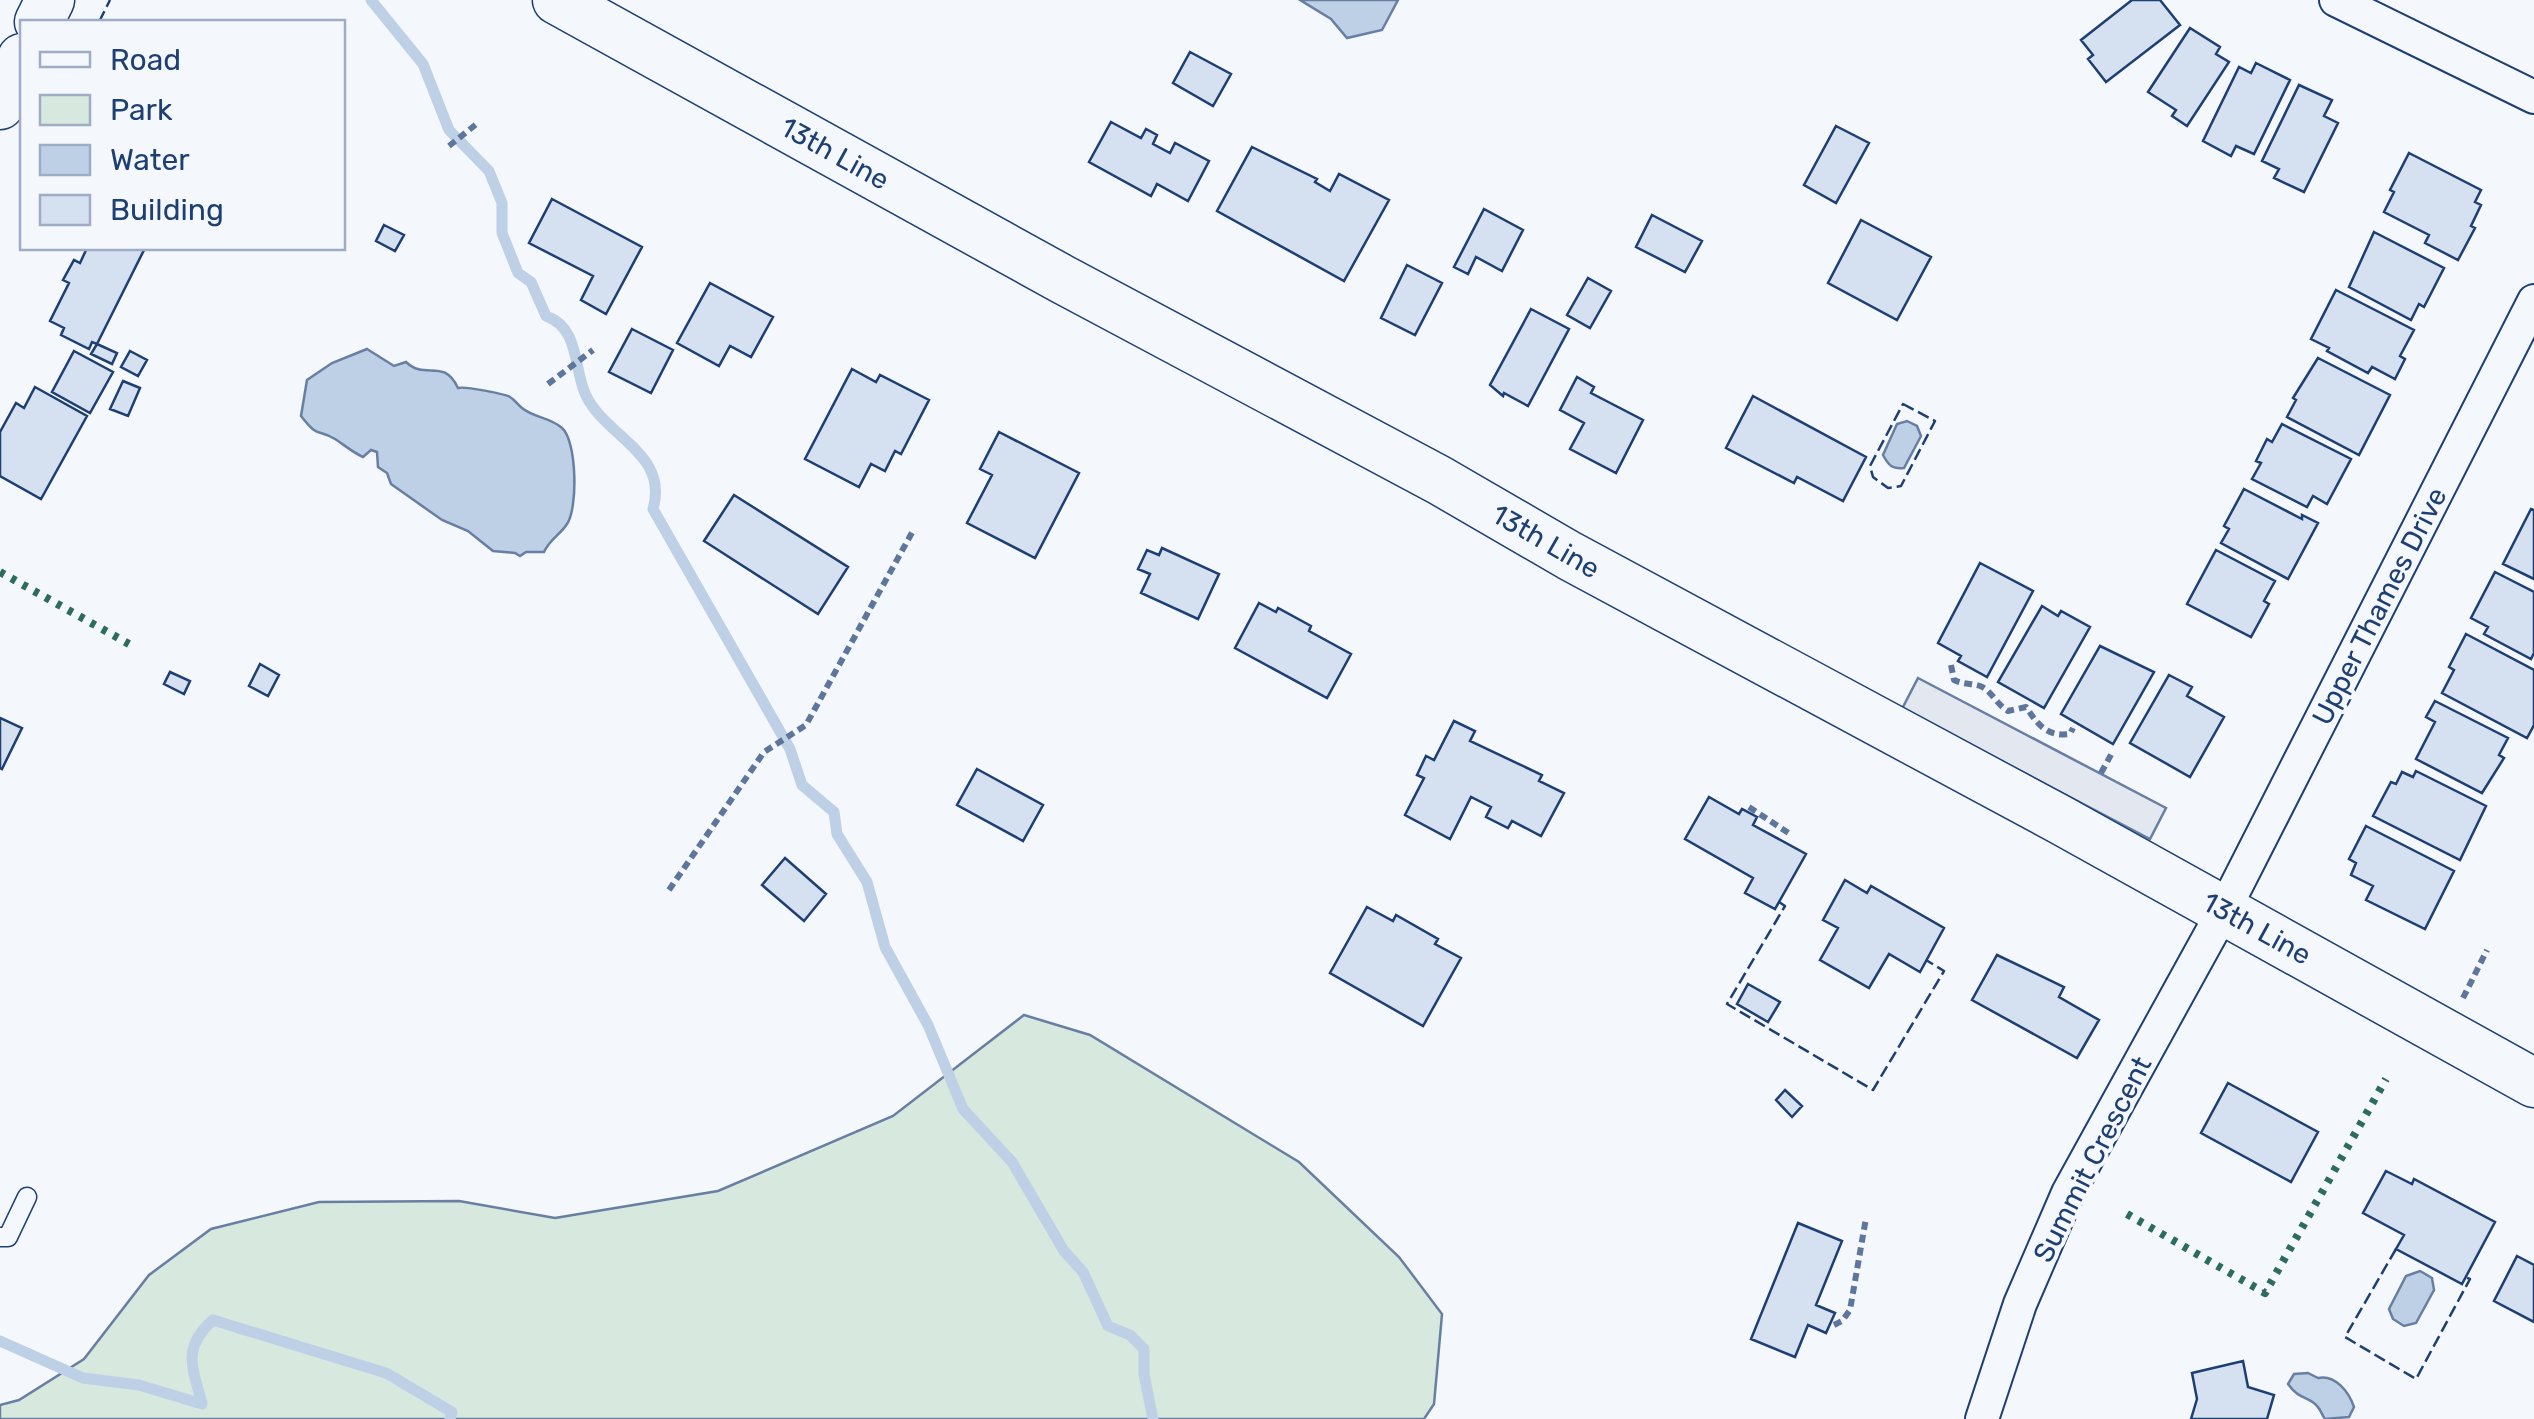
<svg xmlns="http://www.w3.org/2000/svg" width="2534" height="1419" font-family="Rubik,sans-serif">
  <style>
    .green { fill: #d7e8df; stroke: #687fa3; stroke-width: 2.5 }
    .parking { fill: #e3e8f0; stroke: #687fa3; stroke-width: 2.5 }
    .water { fill: #bed0e5; stroke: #687fa3; stroke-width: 2.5 }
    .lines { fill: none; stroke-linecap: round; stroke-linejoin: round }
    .stream { stroke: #bed0e5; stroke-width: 11 }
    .building { fill: #d5e0f0; stroke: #1d3f73; stroke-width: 2.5 }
    .service-casing { stroke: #1d3f73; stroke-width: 21 }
    .minor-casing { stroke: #1d3f73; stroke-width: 36 }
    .secondary-casing { stroke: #1d3f73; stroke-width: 51 }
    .path { stroke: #5e769c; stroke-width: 6; stroke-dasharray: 8 5; stroke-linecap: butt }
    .service { stroke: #f4f7fb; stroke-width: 18 }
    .minor { stroke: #f4f7fb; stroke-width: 32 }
    .secondary { stroke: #f4f7fb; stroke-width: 48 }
    .hedge { stroke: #2c6c60; stroke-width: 8; stroke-dasharray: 5 8; stroke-linecap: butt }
    .fence { stroke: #1d3f73; stroke-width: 2.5; stroke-dasharray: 12 5; stroke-linecap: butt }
    .labels { text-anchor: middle; stroke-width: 8; stroke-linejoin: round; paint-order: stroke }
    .street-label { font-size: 28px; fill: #1d3f73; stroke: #f4f7fb }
  </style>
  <rect width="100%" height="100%" fill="#f4f7fb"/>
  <!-- green -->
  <path class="green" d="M1024,1015L1090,1035L1299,1162L1399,1257L1442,1314L1434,1404L1424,1419H0V1405L19,1400L84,1359L149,1275L211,1229L319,1202L459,1201L555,1218L718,1191L893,1116Z"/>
  <!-- parking -->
  <path class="parking" d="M1918,678L2166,808L2150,839L1902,709Z"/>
  <!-- water -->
  <path class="water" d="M1300,0H1398L1382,30L1347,38L1331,19Z
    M367,349L394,366L406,362C426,381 443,357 458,388C465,386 505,394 510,397C515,400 518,405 522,408C534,418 550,417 562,428C577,441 578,508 567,524C560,535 550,539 544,552H526L520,556L515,553L493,551L468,531L442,520L391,484L387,473L378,467L377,452L371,450L363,457C352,452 343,444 335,439C316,428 319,439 301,416L307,380L332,363Z
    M1907,421L1917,426L1921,436L1904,468C1892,469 1889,466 1883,455L1897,424Z
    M2420,1271L2432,1278L2434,1290L2416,1323L2404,1326L2393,1319L2389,1309L2406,1276Z
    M2308,1373L2318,1378C2335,1374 2349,1392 2354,1407L2349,1417L2325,1419C2322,1415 2321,1410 2317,1406C2310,1397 2299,1400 2288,1384L2294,1374Z"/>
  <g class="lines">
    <!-- stream -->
    <path class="stream" d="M371,0L423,64L449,130L489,171L502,203V233L518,273L531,282L546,316C577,327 574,361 583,388C598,435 670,450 653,509L790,749L802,785L834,812L837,834L867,882L885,947L928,1025L963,1109L1012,1162L1064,1251L1083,1272L1108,1326L1130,1335L1144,1349V1374L1153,1419
      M0,1341L83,1378L139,1385L202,1404C193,1368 181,1348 213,1320L386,1373L452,1412L450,1419"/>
  </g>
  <!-- building -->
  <path class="building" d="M2132,0H2160L2180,25L2106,82L2088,59L2093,55L2081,40Z
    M2190,28L2220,47L2216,54L2229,62L2187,126L2172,116L2176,110L2148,92Z
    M1190,52L1231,74L1213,106L1173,83Z
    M2256,63L2290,80L2254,154L2236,146L2231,156L2203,141L2239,67L2251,73Z
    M2299,85L2332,100L2324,116L2338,123L2304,192L2274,178L2279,169L2262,161Z
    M1111,122L1141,138L1146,129L1157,135L1153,144L1170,153L1175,143L1209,161L1188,201L1157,184L1151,196L1089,162Z
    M1836,126L1869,143L1836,203L1804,185Z
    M1252,147L1317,179L1315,182L1330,191L1339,174L1389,200L1344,281L1217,211Z
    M2409,153L2481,190L2475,202L2481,205L2471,226L2475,228L2458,260L2425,243L2429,235L2384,212L2394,192L2390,190Z
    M552,199L642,247L606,314L581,300L593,276L529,243Z
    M1484,209L1523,230L1502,271L1476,257L1468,274L1454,267Z
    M1652,215L1702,241L1685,272L1636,247Z
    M1861,220L1931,257L1897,320L1828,283Z
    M384,225L404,235L395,251L376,241Z
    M2374,232L2444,268L2424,307L2419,304L2411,320L2349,287Z
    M87,248H145L97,344L92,342L89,349L61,335L64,328L50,321L69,283L63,280L74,260L80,263Z
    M1407,265L1442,283L1415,335L1381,318Z
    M1588,278L1611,291L1590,328L1567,315Z
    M710,283L773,317L751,357L730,346L719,366L677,343Z
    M2336,290L2414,330L2400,356L2405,359L2395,379L2372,367L2368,373L2327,351L2329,348L2311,339Z
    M1531,309L1569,329L1528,406L1504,393L1503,396L1490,385Z
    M632,329L673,350L651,393L609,372Z
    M97,344L117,353L112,364L91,354Z
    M74,351L113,372L90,413L52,392Z
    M130,351L147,360L138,376L121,367Z
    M2318,358L2390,395L2359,455L2287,417L2296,400L2293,398Z
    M852,369L876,382L880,375L929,400L901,454L895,451L885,471L871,464L859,487L805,459Z
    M1577,377L1594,387L1591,393L1643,420L1616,473L1570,449L1584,423L1560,410Z
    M123,381L140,388L128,416L110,409Z
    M35,387L87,416L41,499L0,476V432L16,403L24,408Z
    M1753,396L1866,457L1843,501L1797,477L1794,483L1726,448Z
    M2282,424L2351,459L2327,504L2313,496L2307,507L2252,479L2261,463L2256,461L2267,439L2272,442Z
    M999,432L1079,473L1035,558L967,523L992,475L980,469Z
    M2244,489L2302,519V515L2318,523L2288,579L2221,543L2229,529L2224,526Z
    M734,495L848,567L818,614L704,541Z
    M2531,509L2534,510V579L2503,564Z
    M1162,548L1219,574L1198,619L1141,593L1150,574L1138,569L1147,550L1159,555Z
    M2216,550L2275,581L2264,601L2269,604L2251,637L2187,604Z
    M1980,563L2033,591L1987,677L1958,661L1961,656L1938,643Z
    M2495,572L2534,592V653L2531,659L2484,634L2488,627L2471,618Z
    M1259,603L1276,612L1278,608L1311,626L1309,631L1351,654L1327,698L1235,648Z
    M2042,606L2058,616L2061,611L2090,627L2044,708L1998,682Z
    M2466,634L2534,670V725L2527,738L2442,693L2454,670L2449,667Z
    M2100,646L2154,672L2113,744L2061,714Z
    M260,664L279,675L268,696L249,686Z
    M170,672L190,681L184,694L164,684Z
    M2169,675L2192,687L2187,696L2224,717L2190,777L2130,743Z
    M2435,701L2508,738L2499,755L2504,758L2482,793L2416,759L2435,722L2426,717Z
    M0,718L22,728L2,769L0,768Z
    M1454,721L1475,731L1470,741L1542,775L1539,781L1564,793L1541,836L1512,821L1508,828L1486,817L1491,807L1471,797L1450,839L1405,815L1424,778L1417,775L1426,756L1434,760Z
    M977,769L1043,805L1023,841L957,805Z
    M2416,771L2486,806L2460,860L2373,816L2391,782L2396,784L2402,772L2413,777Z
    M1709,797L1739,814L1742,809L1757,817L1753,825L1806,854L1775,909L1745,893L1753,878L1685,839Z
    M2366,826L2454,871L2425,929L2366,900L2373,886L2351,875L2356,863L2349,859Z
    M785,858L826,894L804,921L762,885Z
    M1845,880L1867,893L1871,886L1944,928L1920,972L1889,954L1869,988L1820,960L1838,928L1823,920Z
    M1367,907L1393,921L1396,915L1438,939L1435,944L1461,958L1423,1026L1330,973Z
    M1997,955L2064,987L2059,997L2099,1020L2077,1058L1972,1000Z
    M1748,984L1780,1002L1768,1022L1737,1004Z
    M2228,1083L2318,1132L2291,1182L2201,1133Z
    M1785,1090L1802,1106L1792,1117L1776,1100Z
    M2386,1171L2412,1184L2414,1179L2495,1222L2462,1284L2396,1249L2404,1235L2363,1213Z
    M1798,1223L1842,1241L1816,1305L1835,1313L1826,1333L1808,1325L1795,1357L1751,1339Z
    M2517,1256L2534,1265V1322L2494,1301Z
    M2243,1361L2248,1387L2274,1395L2267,1419H2191L2197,1399L2192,1373Z"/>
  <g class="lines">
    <defs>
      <path id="service" d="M0,1237H8L27,1197"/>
      <path id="minor" d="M2336,0L2534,97
        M1982,1419L2020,1304L2068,1193L2224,910L2534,301"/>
      <path id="secondary" d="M557,0L1062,279L1439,480L1570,556L2059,819L2534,1083
        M39,22L50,0
        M0,105L22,58"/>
    </defs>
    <!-- service casing -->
    <use href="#service" class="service-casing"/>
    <!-- minor casing -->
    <use href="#minor" class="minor-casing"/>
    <!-- secondary casing -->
    <use href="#secondary" class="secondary-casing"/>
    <!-- path -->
    <path class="path" d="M449,146L479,122
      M548,384L593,350
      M1951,665L1954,680C1964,685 1971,683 1980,686C1991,690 1997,705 2008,711L2026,707C2038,725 2047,737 2070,734L2073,728
      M2101,773L2113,751
      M1749,807L1790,834
      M669,890L764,752L806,725L914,529
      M2463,998L2487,950
      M1834,1325L1842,1321L1850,1310L1866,1218"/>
    <!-- service -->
    <use href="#service" class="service"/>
    <!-- minor -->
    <use href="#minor" class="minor"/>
    <!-- secondary -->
    <use href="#secondary" class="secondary"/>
    <!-- hedge -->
    <path class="hedge" d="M0,572L129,644
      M2127,1214L2265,1293L2386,1079"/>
    <!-- fence -->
    <path class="fence" d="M99,22L110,0
      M1903,404L1935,421L1901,486L1888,488L1873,477L1870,466Z
      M1779,902L1785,906L1727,1004L1873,1090L1944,971L1926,960
      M2396,1249L2345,1337L2416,1379L2470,1279L2465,1277"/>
  </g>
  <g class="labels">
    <!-- street labels -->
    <g class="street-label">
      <text transform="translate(835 153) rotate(29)" y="10">13th Line</text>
      <text transform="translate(1546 541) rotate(30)" y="10">13th Line</text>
      <text transform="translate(2379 606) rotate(-63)" y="10">Upper Thames Drive</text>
      <text transform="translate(2257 928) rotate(29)" y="10">13th Line</text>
      <text transform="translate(2092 1159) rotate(-63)" y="10">Summit Crescent</text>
    </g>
  </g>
  <!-- legend -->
  <rect x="20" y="20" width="325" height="230" fill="#f4f7fb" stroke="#9eadc5" stroke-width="2.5"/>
  <rect x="40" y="52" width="50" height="15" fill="#f4f7fb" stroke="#9eadc5" stroke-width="2.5"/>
  <text x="110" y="70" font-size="30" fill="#1d3f73">Road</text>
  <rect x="40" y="95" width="50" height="30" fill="#d7e8df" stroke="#9eadc5" stroke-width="2.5"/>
  <text x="110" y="120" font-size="30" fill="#1d3f73">Park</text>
  <rect x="40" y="145" width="50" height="30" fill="#bed0e5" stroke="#9eadc5" stroke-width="2.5"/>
  <text x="110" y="170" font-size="30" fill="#1d3f73">Water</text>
  <rect x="40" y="195" width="50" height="30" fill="#d5e0f0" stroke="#9eadc5" stroke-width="2.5"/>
  <text x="110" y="220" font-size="30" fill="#1d3f73">Building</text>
</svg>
